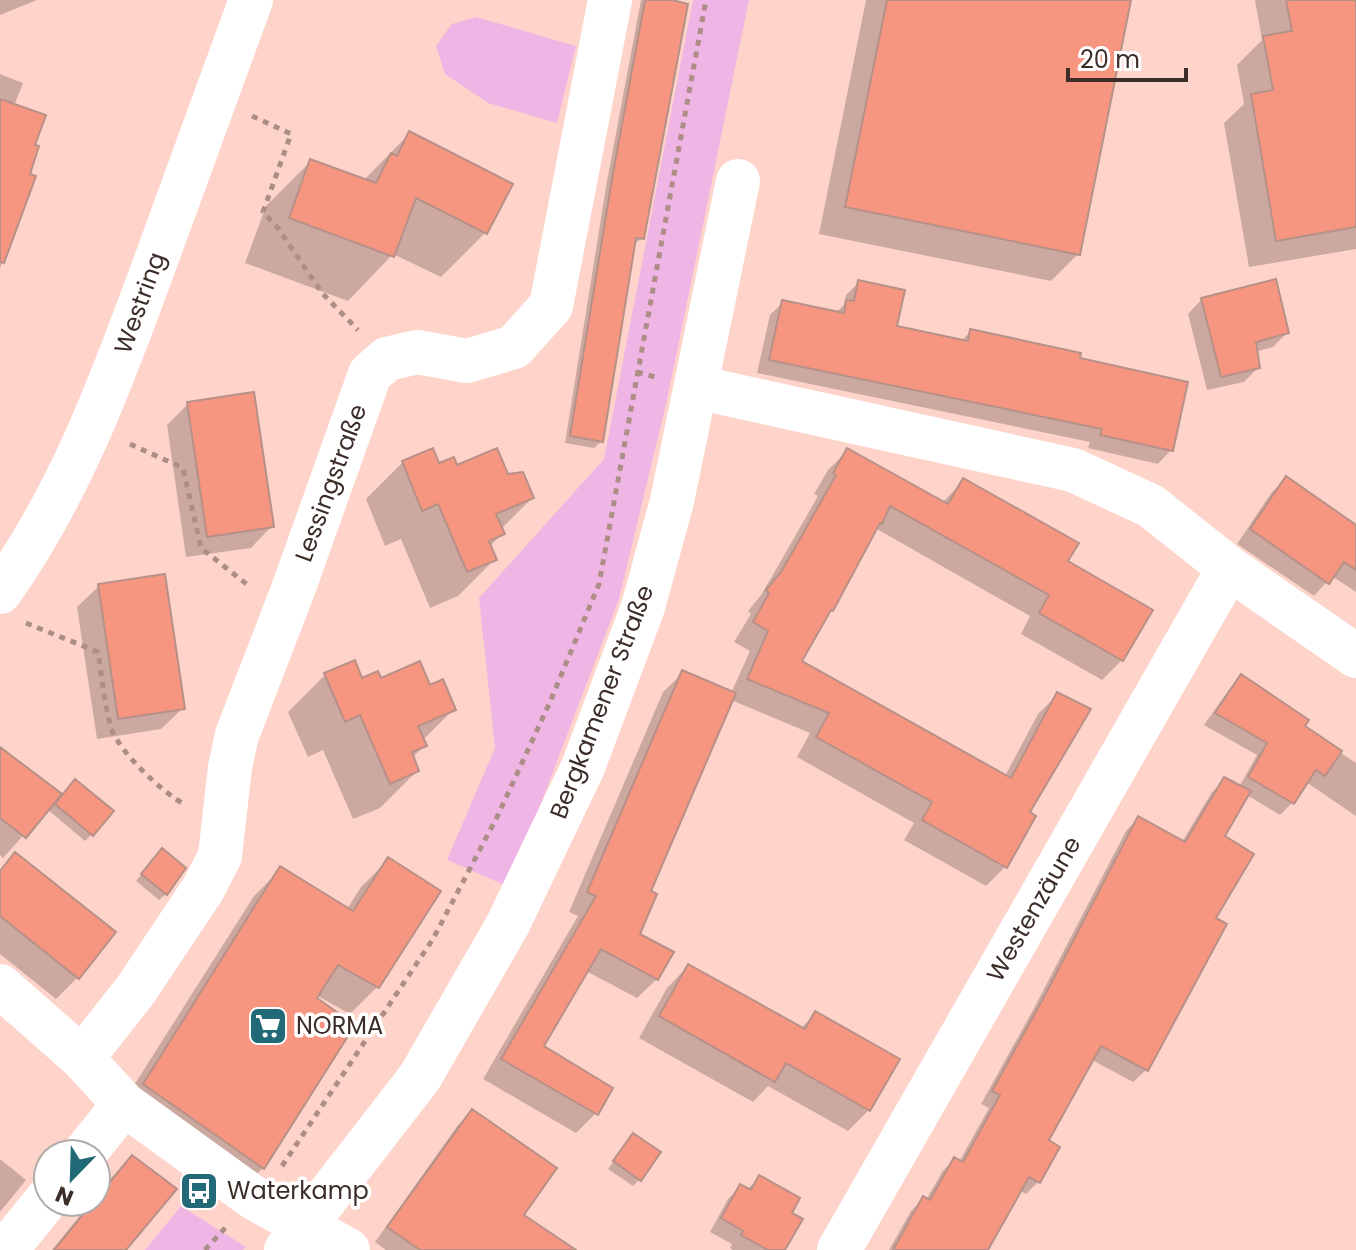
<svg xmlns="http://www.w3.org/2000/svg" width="1356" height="1250" font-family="Poppins,sans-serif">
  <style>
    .green { fill: #efb5e4 }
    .shadow { fill: #0003 }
    .building { fill: #f79680; stroke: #b79087; stroke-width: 2 }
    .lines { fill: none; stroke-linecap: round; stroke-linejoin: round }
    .path { stroke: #ad8e87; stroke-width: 5; stroke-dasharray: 6 6; stroke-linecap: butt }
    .street { stroke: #fff; stroke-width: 44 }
    .primary { stroke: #fff; stroke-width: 44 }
    .labels { text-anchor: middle; stroke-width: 7; stroke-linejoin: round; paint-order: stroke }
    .street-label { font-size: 24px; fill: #3d2d29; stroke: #fff }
    .poi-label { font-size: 24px; fill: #3d2d29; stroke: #fff; text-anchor: start }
  </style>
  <rect width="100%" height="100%" fill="#fed4ca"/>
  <!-- green -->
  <path class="green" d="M693,0H749L667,400L619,599L509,887L447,860L495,748L479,598L604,459Z
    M476,17L576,46L557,123L488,103L445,74L436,46L452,24Z
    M181,1206L246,1247L243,1250H145Z"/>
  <!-- shadow -->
  <path class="shadow" d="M0,0H37L0,15Z
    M641,0H678L642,238L633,245L601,442L594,448L565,443L607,181Z
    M866,0H1129L1078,254L1051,281L819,234Z
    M1255,0H1356V249L1249,267L1224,123L1244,104L1237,65L1262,40Z
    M0,74L23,83L14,106L33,147L27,175L33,177L0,268Z
    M409,134L486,232L441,277L393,254L348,301L245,263L266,206L311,161L364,180Z
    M859,282L895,327L961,341L971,331L1077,360L1171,450L1158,464L1088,448L1090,442L757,373L770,315L783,302L835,313L844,305L846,295Z
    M1202,299L1287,333L1273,347L1255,352L1258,368L1244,382L1207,390L1188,314Z
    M188,404L272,526L251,548L186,557L167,425Z
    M848,450L942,503L963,481L1066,562L1122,660L1102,680L1021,634L1030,616L875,528L831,610L825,616L800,661L1005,776L1038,714L1058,694L1027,813L1006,866L986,886L904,840L914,823L797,757L810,733L731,700L648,892L637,934L657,979L637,998L586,971L542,1047L596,1113L576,1133L483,1079L578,916L569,912L663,692L683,673L731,693L750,651L734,642L751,614L748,611L761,595L778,566L818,496L814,494L828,470Z
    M403,462L507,476L521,471L532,498L500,530L502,534L490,546L495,559L458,596L430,608L401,539L385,546L366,499Z
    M1286,479L1356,527V592L1332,576L1314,596L1237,544L1272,492Z
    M99,586L183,708L161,729L97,739L77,607Z
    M325,675L429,688L454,709L422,741L424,746L412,758L417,771L380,808L353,819L323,750L308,757L288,712Z
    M1241,677L1302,727L1356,763V816L1306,782L1292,803L1280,815L1247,795L1222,837L1214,919L1224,925L1146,1070L1133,1082L1092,1060L1047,1141L1058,1148L1038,1182L1026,1194L1019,1190L942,1250H889L911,1211L923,1199L926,1200L942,1172L954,1159L959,1162L989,1108L981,1104L1033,1010L1126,831L1138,818L1182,842L1212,792L1225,780L1239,787L1257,755L1204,725L1230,688Z
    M0,749L62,796L92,834L85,841L47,809L3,858L0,855Z
    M15,854L113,933L77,978L56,999L0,954V870Z
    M155,858L166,894L159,900L136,881Z
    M388,860L377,987L350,1014L316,995L263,1168L235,1195L117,1112L254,896L281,869L347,909L361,887Z
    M688,966L800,1029L815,1014L869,1110L848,1131L768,1086L753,1102L639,1038L667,988Z
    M472,1111L522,1215L572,1250H386L375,1242L458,1125Z
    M633,1135L639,1180L633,1186L608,1169Z
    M132,1157L124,1250H52L91,1202H96V1196L108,1181Z
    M0,1159L26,1180L0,1212Z
    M759,1177L789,1214L783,1250H733L730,1248L732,1244L710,1232L728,1199L741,1186L747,1190Z"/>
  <!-- building -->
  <path class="building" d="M645,0H672L688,4L644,239L636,238L603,442L570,436L613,173Z
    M887,0H1131L1080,255L845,207Z
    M1286,0H1356V227L1276,241L1251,94L1273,90L1263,36L1292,31Z
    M0,99L46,115L35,145L39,146L30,174L36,176L4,263L0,262Z
    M409,131L513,184L487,234L416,198L394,257L289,218L310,159L376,183L391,153L397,156Z
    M1276,279L1289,333L1256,342L1260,368L1221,377L1201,298Z
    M858,280L905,290L897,326L968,341L970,329L1081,353L1080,358L1188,382L1173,451L1100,435L1102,429L769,360L782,300L844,313L846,300L854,301Z
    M254,392L274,527L207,537L187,402Z
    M433,448L439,463L454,457L457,465L497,448L508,474L523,472L534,498L496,514L505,534L489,541L497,560L467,572L438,504L422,511L402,461Z
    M847,448L948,504L963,478L1079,543L1068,561L1153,610L1123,661L1039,613L1049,595L890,506L882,524L880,523L833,611L831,610L802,661L1011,778L1057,692L1091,709L1030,812L1036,816L1007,868L922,820L932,802L816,737L829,713L747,679L768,631L753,622L769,593L766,590L781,572L797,544L836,475L833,473Z
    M1286,476L1356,525V570L1344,562L1329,584L1250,529Z
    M165,574L185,709L118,719L98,584Z
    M355,660L362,678L378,671L381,678L420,661L430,685L443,679L456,710L418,726L427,746L412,752L419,771L390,784L360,715L345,722L324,673Z
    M682,670L736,693L651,891L657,894L640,934L674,952L658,980L601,949L544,1046L613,1088L598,1115L501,1059L596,896L587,892Z
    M1241,674L1309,720L1305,726L1342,751L1325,776L1316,770L1294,804L1248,777L1267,743L1215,713Z
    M0,747L62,794L26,838L0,818Z
    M1224,777L1251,791L1225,836L1254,854L1216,918L1227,924L1148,1071L1101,1046L1049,1140L1060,1147L1040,1183L1029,1177L988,1250H893L923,1196L930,1200L954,1157L963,1162L1000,1095L992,1091L1045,995L1138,816L1185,842Z
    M75,779L114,811L93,836L55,804Z
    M162,848L186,868L167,895L141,874Z
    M15,852L116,932L79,979L0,916V871Z
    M388,857L441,891L379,988L338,965L317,998L355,1025L264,1169L143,1084L280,866L353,911Z
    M688,964L805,1029L815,1011L900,1059L870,1111L786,1063L775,1082L659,1016Z
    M472,1109L557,1168L524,1215L576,1250H420L387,1227Z
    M633,1133L661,1152L641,1181L613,1161Z
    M132,1155L177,1189L126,1250H54L93,1202H96V1199Z
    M759,1175L800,1198L792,1213L803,1219L785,1250H768L741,1235L743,1231L721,1218L740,1184L751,1190Z"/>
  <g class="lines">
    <!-- path -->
    <path class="path" d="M252,116L291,134L263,212L278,228L322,293L358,330
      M637,372L655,377
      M130,444L183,468L201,548L249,586
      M26,623L98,652C102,677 104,704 111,727C117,750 163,793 184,804
      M282,1166L433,939L498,815L550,702L599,584L706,0
      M205,1250L226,1227"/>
    <!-- street -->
    <path class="street" d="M696,387L1073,470L1151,506L1229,568L1356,656
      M0,986L82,1058L124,1104L254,1198L348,1250
      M82,1058L135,991L203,889L220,856L230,767L237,735L294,587L370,374L387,359L417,352L467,361L514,347L551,306L610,0
      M84,1154L124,1104
      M6,1250L48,1198
      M286,1250L420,1077L508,924L583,767L643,607L672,501L738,181
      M839,1250L1229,568"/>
    <!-- primary -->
    <path class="primary" d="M0,592C72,491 113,377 155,263C187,175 219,87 251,0"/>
  </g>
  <!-- icons -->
  <defs>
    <symbol id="supermarket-square" viewBox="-11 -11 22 22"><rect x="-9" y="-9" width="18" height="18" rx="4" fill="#216976" stroke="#fff"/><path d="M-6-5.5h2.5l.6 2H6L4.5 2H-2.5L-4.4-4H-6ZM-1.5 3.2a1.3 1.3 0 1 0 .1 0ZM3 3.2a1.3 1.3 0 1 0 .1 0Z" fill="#fff"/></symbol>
    <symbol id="bus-square" viewBox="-11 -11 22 22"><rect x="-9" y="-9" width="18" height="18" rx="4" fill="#216976" stroke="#fff"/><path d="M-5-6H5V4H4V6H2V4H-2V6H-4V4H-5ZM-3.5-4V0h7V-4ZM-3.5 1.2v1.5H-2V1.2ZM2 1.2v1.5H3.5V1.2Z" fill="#fff"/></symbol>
  </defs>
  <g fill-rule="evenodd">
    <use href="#supermarket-square" x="246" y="1004" width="44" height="44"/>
    <use href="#bus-square" x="177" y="1169" width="44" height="44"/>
  </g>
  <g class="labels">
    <!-- street labels -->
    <g class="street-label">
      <text transform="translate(140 303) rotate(-70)" y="8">Westring</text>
      <text transform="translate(331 483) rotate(-70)" y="8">Lessingstraße</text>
      <text transform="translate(602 702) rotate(-69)" y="8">Bergkamener Straße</text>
      <text transform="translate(1034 909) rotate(-60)" y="8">Westenzäune</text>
    </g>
    <!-- poi labels -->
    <g class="poi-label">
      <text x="296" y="1034">NORMA</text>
      <text x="227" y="1199">Waterkamp</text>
    </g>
  </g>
  <!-- north arrow -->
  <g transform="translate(72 1178) rotate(203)"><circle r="38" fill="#ffffff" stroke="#b1aba9" stroke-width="2"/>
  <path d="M0-6L14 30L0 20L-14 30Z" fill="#216976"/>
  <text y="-12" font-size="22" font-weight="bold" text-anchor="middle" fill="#3d2d29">N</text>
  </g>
  <!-- scale -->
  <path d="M1068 68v12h118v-12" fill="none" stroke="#3d2d29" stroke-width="4"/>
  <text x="1080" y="68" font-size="24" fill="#3d2d29" stroke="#ffffff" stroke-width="6" paint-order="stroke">20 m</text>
</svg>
